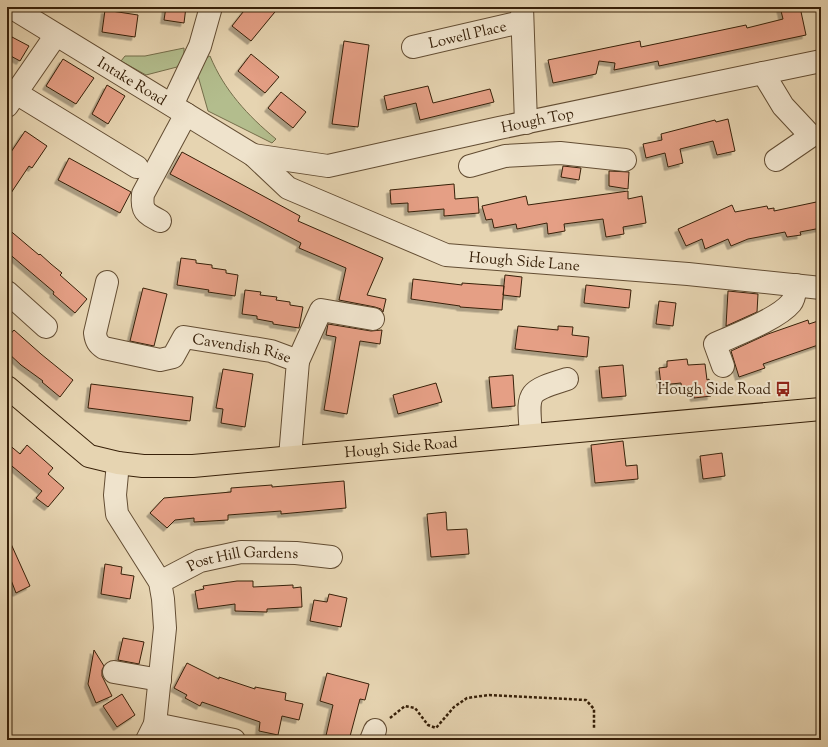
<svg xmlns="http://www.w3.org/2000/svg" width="828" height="747" font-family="'Sorts Mill Goudy',serif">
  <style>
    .green { fill: #b3bd8d; stroke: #756e4b }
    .building { fill: #e59f85; stroke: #372009; filter: url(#shadow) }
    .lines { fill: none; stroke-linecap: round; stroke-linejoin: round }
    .minor-casing { stroke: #634d33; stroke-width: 24 }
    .major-casing { stroke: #372009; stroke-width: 24 }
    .path { stroke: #372009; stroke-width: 2.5; stroke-dasharray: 3 2; stroke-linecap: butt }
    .minor { stroke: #efe3cc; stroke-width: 22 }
    .major { stroke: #e6d4b1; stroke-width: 22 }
    .labels { text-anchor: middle; stroke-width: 4; stroke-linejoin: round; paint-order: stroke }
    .street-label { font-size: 15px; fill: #372009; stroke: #efe3cc }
    .poi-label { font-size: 15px; fill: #372009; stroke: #efe3cc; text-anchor: end }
  </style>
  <defs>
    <filter id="shadow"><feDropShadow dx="-3.5" dy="3.5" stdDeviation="0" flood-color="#0004"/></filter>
  </defs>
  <rect width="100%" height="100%" fill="#e6d4b1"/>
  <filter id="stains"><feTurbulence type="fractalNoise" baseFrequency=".005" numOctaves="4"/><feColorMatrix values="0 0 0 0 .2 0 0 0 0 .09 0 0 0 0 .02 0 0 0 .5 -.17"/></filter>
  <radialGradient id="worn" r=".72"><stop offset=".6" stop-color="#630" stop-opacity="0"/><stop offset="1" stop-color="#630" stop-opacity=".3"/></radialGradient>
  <!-- green -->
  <path class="green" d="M184,48V58L177,67L146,75L121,61L125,56H145Z
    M210,56C224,90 248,116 276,139L272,143L208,111L198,76L206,58Z"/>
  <!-- building -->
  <path class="building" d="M166,7H186L184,23L164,20Z
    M247,7H279L251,41L232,26Z
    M780,7H800L806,35L659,66L658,61L614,70L615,63L599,61L596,74L553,83L548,60L640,41L641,47L746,25L747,28L783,19Z
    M105,10L138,15L135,37L102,32Z
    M12,37L29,46L20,61L7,54V46Z
    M344,41L369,45L358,127L332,124Z
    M251,54L279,77L265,93L238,71Z
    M63,59L94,78L76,104L46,86Z
    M107,85L125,96L108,124L92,114Z
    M428,86L433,103L490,89L494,102L420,120L416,103L387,110L384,96Z
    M281,92L306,112L293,128L268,108Z
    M728,119L735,151L717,155L713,141L680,149L683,163L668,167L665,153L646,158L643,144L662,140L661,134L715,120L716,122Z
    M25,131L47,146L32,168L29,166L7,199V158Z
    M182,152L300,216L298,221L383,258L367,295L386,299L383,312L381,309L375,307L339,300L346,268L299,248L301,243L170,174Z
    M69,158L131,192L120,213L58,180Z
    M563,166L581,168L579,180L561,177Z
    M609,171L629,172L628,189L609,186Z
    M454,184L455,199L478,197L479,213L444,216V209L408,212V203L391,204L390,190Z
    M628,191V199L642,196L646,223L623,227L624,234L606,237L603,219L564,224L565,231L548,234L547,223L517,229L516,224L494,228L492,219L486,220L482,206L526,196L528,205Z
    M821,201V228L800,232L801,235L787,237L785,232L748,239L731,246L728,239L705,249L702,239L686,246L678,229L732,205L735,212L767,206L768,209L774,208V211Z
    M7,228L39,255L40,254L51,264L62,273L60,275L87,299L75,313L53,294L54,292L7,252Z
    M181,258L196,260V263L212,265V268L226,270V273L238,275L235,296L208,292L209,290L177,285Z
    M505,275L522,277L520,297L503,295Z
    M413,279L462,285V283L504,286L502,310L460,307V306L411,299Z
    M586,285L631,290L629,308L584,303Z
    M143,288L167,294L154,346L130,341Z
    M245,290L261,292L260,295L277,297L276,300L290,302V305L303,307L299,328L273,324V322L257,319V316L242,314Z
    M728,291L758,294L757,312L726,326Z
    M659,301L676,303L673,326L656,324Z
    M808,320L809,324L821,320V344L763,364L765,368L739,377L731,351L768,334Z
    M328,324L371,331L382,330L380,344L360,341L347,414L324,410L336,337L326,335Z
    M518,326L558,330V326L573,327L572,335L589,337L587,357L515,349Z
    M14,330L41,354L73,380L60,397L42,382L43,381L21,365L7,352V338Z
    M687,359L688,365L705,364L707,380L709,379L711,396L694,398L693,390L682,391L681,383L661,385L659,368L667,367V361Z
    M623,365L626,396L602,398L599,367Z
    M223,369L253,374L245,427L221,423L223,409L216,408Z
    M513,375L515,406L492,408L489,377Z
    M436,383L442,402L398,414L393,395Z
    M91,384L193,397L190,421L88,408Z
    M623,441L626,466L637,465L638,479L595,483L591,445Z
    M7,443L20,454L27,445L53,468L48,474L64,488L48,507L36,498L42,491L7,462Z
    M722,453L725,476L703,479L700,456Z
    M344,481L346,508L281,514V511L228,515V520L194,522V518L175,520L167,528L150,513L164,498L231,492V488L272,485V487Z
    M446,512L447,530L467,529L469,554L431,557L427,514Z
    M7,535L30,586L16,593L11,580L7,582Z
    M105,564L122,567L121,574L134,576L130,599L101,594Z
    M237,581H253V587L293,585V588L301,587L302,607L267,609V612L235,611V604L198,609L195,591L204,589L203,586Z
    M329,594L347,598L341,627L310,621L314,600L327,602Z
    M123,638L144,642L139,664L118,660Z
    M94,650L104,666L102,670V676L112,696L96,703L88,684Z
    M187,663L219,679V677L255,689V687L286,693L285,700L303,704L299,720L282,716L278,735L259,731L260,722L202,702L200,706L185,698L187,695L174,688Z
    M327,673L369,684L365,700L360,699L349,740H325L333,705L320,701Z
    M122,694L135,715L117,727L103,706Z"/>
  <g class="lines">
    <defs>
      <g id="minor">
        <path id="s1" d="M11,7L253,155L288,188L446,255L688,274L821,288"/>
        <path d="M522,7L526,123"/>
        <path id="s2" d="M413,47L521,22"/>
        <path d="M763,73L783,106L811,136L776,160"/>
        <path d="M16,93L137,167"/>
        <path d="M172,105L200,46L211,7"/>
        <path d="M7,106L56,35"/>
        <path id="s3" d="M253,155L328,166L499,128L821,61"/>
        <path d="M470,166L505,156L560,153L625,160"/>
        <path d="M160,221C145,213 141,211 143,194L186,114"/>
        <path id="s4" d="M107,282L95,333C96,341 98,344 104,348L160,360L173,357L184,337L271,351L298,361L290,457"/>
        <path d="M7,292L46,327"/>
        <path d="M298,361L321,310L373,319"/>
        <path d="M723,366L715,344C735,335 778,319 791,303C795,298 795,291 796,285"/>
        <path d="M531,435C528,392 525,392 567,379"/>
        <path d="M118,463L115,495L117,514L160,582L163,599L165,628L155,724L234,740"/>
        <path id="s5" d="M160,582L200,561L241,552L296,553L331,557"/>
        <path d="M114,672L160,680"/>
        <path d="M147,740L155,724"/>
        <path d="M371,740L375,730"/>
      </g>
      <g id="major">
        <path id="s6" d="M7,387L89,456L118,463L143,466H193L821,409"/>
      </g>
    </defs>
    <!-- minor casing -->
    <use href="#minor" class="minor-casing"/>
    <!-- major casing -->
    <use href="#major" class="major-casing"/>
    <!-- path -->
    <path class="path" d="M390,718L405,706L415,708L428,725L436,728L454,707L467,698L489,695L586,700L594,709V729"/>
    <!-- minor -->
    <use href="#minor" class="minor"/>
    <!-- major -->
    <use href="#major" class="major"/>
  </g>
  <!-- icons -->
  <defs>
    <symbol id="bus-bare" viewBox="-9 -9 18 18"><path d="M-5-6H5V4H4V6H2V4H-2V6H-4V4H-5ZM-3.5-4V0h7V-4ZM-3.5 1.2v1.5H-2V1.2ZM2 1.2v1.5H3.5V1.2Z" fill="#8f2418" stroke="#efe3cc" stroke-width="2.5" paint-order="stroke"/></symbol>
  </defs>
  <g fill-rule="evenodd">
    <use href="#bus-bare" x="772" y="378" width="22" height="22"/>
  </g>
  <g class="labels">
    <!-- street labels -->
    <g class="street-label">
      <text dy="5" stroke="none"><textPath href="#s2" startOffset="56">Lowell Place</textPath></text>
      <text dy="5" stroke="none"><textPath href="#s1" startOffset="142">Intake Road</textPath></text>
      <text dy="5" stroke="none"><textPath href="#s3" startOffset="290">Hough Top</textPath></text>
      <text dy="5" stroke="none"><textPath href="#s1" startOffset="582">Hough Side Lane</textPath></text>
      <text dy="5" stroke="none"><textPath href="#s4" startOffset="223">Cavendish Rise</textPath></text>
      <text dy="5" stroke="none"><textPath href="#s6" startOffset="421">Hough Side Road</textPath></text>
      <text dy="5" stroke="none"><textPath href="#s5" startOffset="88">Post Hill Gardens</textPath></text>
    </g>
    <!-- poi labels -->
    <g class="poi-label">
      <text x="771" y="394">Hough Side Road</text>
    </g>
  </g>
  <!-- margin -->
  <rect width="828" height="747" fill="none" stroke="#e6d4b1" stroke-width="24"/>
  <rect x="8" y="8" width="812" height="731" fill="none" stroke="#372009" stroke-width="2"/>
  <rect x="12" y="12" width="804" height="723" fill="none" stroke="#372009"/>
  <rect width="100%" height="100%" filter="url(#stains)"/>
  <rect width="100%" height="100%" fill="url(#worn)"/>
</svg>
